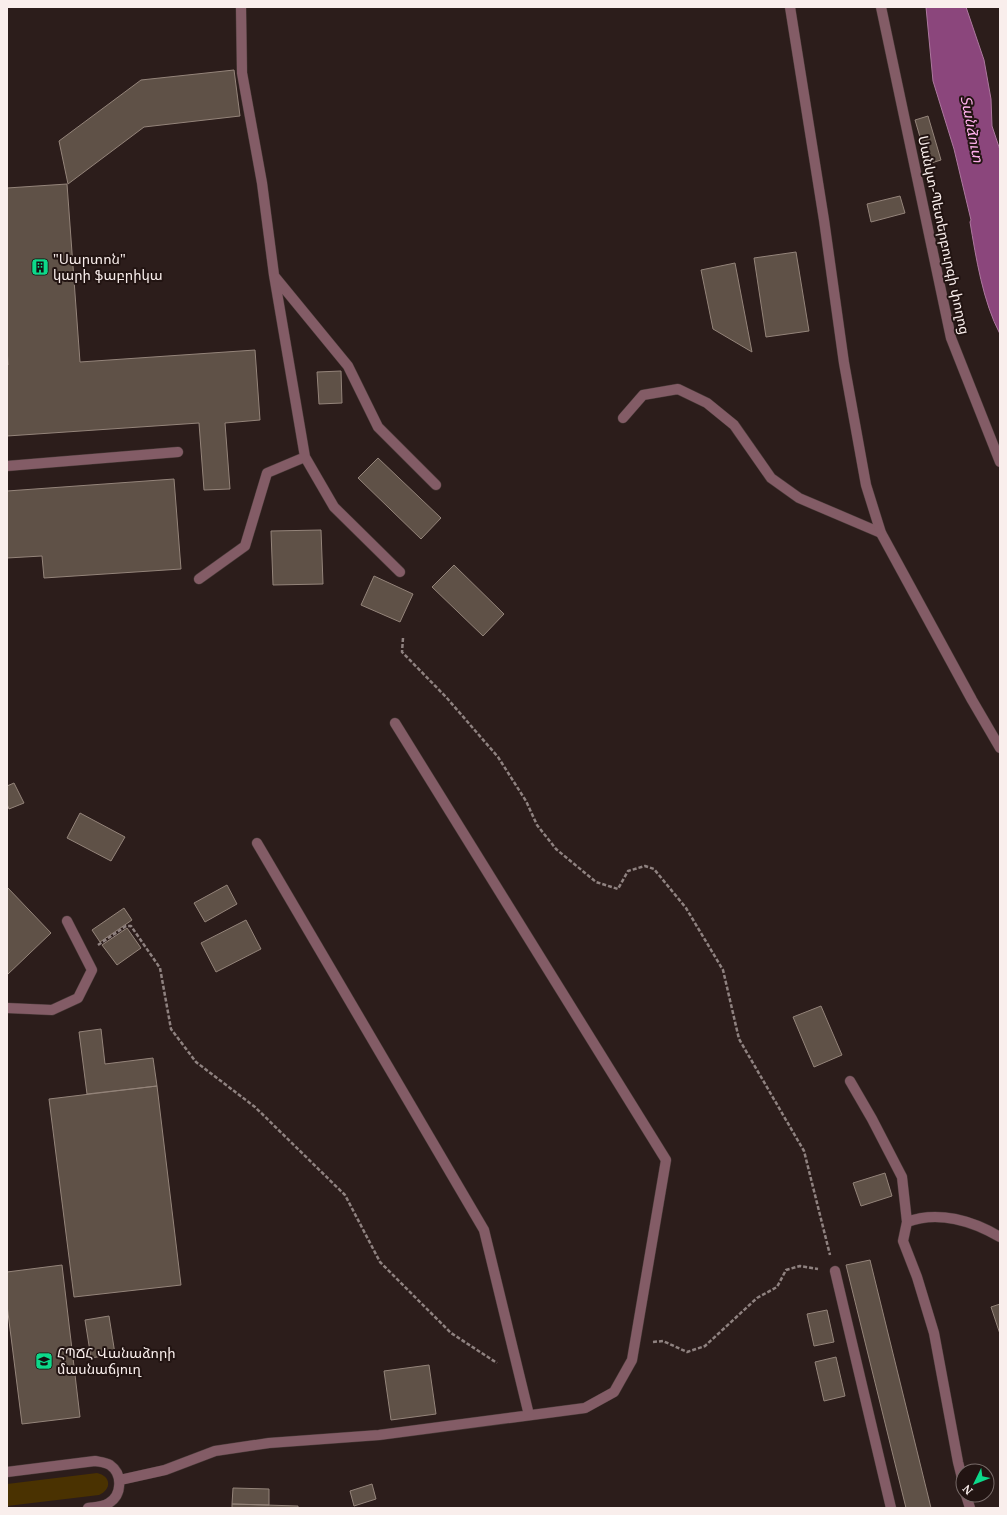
<svg xmlns="http://www.w3.org/2000/svg" width="1007" height="1515" font-family="'Noto Serif','Noto Sans Armenian',serif">
  <style>
    .green { fill: #4a3201 }
    .water { fill: #8b467c; stroke: #ac789e }
    .building { fill: #5f5147; stroke: #94847a }
    .lines { fill: none; stroke-linecap: round; stroke-linejoin: round }
    .lane-casing { stroke: #493a38; stroke-width: 11 }
    .street-casing { stroke: #493a38; stroke-width: 11 }
    .path { stroke: #8f8280; stroke-width: 2.5; stroke-dasharray: 4 2; stroke-linecap: butt }
    .lane { stroke: #835c66; stroke-width: 10 }
    .street { stroke: #835c66; stroke-width: 10 }
    .labels { text-anchor: middle; stroke-width: 4; stroke-linejoin: round; paint-order: stroke }
    .street-label { font-size: 14px; fill: #f9eeec; stroke: #221412 }
    .poi-label { font-size: 14px; fill: #f9eeec; stroke: #221412; text-anchor: start }
    .water-label { font-size: 15px; font-style: italic; fill: #ffb0ec; stroke: #221412 }
  </style>
  <rect width="100%" height="100%" fill="#2c1d1b"/>
  <!-- green -->
  <path class="green" d="M97,1473C111,1476 112,1489 99,1495L7,1506V1484Z"/>
  <!-- water -->
  <path class="water" d="M926,7H966L984,60L991,99L992,126L1000,150V334C983,302 976,258 970,222L971,220L954,149L933,81Z"/>
  <!-- building -->
  <path class="building" d="M234,70L240,116L144,127L68,184L59,141L141,80Z
    M928,116L941,160L928,164L915,120Z
    M67,184L80,362L255,350L260,420L225,423L230,489L204,490L199,423L7,436V365H8L7,346V188Z
    M900,196L905,213L871,222L867,204Z
    M796,252L809,331L766,337L754,258Z
    M735,263L752,352L713,329L701,270Z
    M341,371L342,403L319,404L317,372Z
    M378,458L441,518L421,539L358,478Z
    M174,479L181,569L44,578L42,556L7,558V491Z
    M321,530L323,584L273,585L271,531Z
    M454,565L504,614L483,636L432,587Z
    M374,576L413,594L400,622L361,605Z
    M14,783L24,803L9,809L7,804V786Z
    M80,813L125,837L111,861L67,838Z
    M227,885L237,904L205,922L194,903Z
    M7,887L51,933L7,975Z
    M124,908L132,920L100,942L92,930Z
    M246,920L261,949L216,972L201,943Z
    M127,928L141,948L117,965L102,945Z
    M821,1006L842,1055L814,1067L793,1017Z
    M101,1029L105,1064L153,1058L157,1086L87,1094L79,1032Z
    M157,1086L181,1285L74,1297L49,1099Z
    M885,1173L892,1196L861,1206L853,1183Z
    M870,1260L931,1508H906L846,1265Z
    M62,1265L80,1417L22,1424L7,1305V1272Z
    M1000,1304V1334L991,1307Z
    M827,1310L834,1342L814,1346L807,1314Z
    M109,1316L115,1354L91,1358L85,1320Z
    M836,1357L845,1396L824,1401L815,1362Z
    M429,1365L436,1414L391,1420L384,1371Z
    M372,1484L376,1499L354,1506L350,1491Z
    M233,1488L269,1489V1505L232,1504Z
    M232,1504L298,1506V1508H232Z"/>
  <g class="lines">
    <defs>
      <path id="lane" d="M241,7L242,73L262,183L274,275L305,457L334,507L400,572
        M275,277L348,366L378,427L436,485
        M623,418L643,395L678,389L707,403L734,425L771,478L799,498L881,533
        M7,466L178,452
        M199,579L245,546L267,473L305,457
        M257,843L484,1230L529,1415
        M850,1081L872,1119L902,1177L907,1222
        M835,1271L891,1508
        M7,1472L95,1461C100,1462 105,1462 110,1465C123,1474 122,1495 109,1503C103,1507 95,1507 88,1508
        M120,1480L165,1470L215,1451L269,1443L379,1435L585,1408L614,1392L632,1360L666,1160L395,723
        M963,1482L958,1462L934,1333L917,1277L903,1241L907,1222C938,1210 973,1221 1000,1237
        M966,1495L970,1508"/>
      <path id="street" d="M790,7L824,220L844,363L866,485L881,533L972,700L1000,748
        M881,7L951,338L1000,462
        M7,1008L52,1010L78,998L92,970L67,921"/>
    </defs>
    <!-- lane casing -->
    <use href="#lane" class="lane-casing"/>
    <!-- street casing -->
    <use href="#street" class="street-casing"/>
    <!-- path -->
    <path class="path" d="M403,638L402,652L446,697L498,757L526,801L537,825L556,849L596,882L618,889L628,871L645,866L654,869L686,908L723,970L739,1039L804,1151L830,1255
      M98,945L126,926H131L160,968L171,1029L196,1062L255,1107L345,1195L380,1262L451,1333L497,1363
      M653,1342L663,1341L687,1352L705,1346L757,1298L777,1287L786,1270L800,1266L818,1269"/>
    <!-- lane -->
    <use href="#lane" class="lane"/>
    <!-- street -->
    <use href="#street" class="street"/>
  </g>
  <!-- icons -->
  <defs>
    <symbol id="building-square" viewBox="-11 -11 22 22"><rect x="-9" y="-9" width="18" height="18" rx="4" fill="#0cd98a" stroke="#221412"/><path d="M-4-6H4V6H1V3H-1V6H-4ZM-2.5-4.3h1.7v1.8h-1.7ZM.8-4.3h1.7v1.8H.8ZM-2.5-1h1.7V.8h-1.7ZM.8-1h1.7V.8H.8Z" fill="#111"/></symbol>
    <symbol id="university-square" viewBox="-11 -11 22 22"><rect x="-9" y="-9" width="18" height="18" rx="4" fill="#0cd98a" stroke="#221412"/><path d="M0-5L7-2L0 1L-7-2ZM-4 1L0 2.5L4 1V4Q0 6-4 4Z" fill="#111"/></symbol>
  </defs>
  <g fill-rule="evenodd">
    <use href="#building-square" x="30" y="257" width="20" height="20"/>
    <use href="#university-square" x="34" y="1351" width="20" height="20"/>
  </g>
  <g class="labels">
    <!-- street labels -->
    <g class="street-label">
      <text transform="translate(944 235) rotate(78)" y="5">Սանկտ-Պետերբուրգի փողոց</text>
    </g>
    <!-- poi labels -->
    <g class="poi-label">
      <text x="53" y="264">"Սարտոն"<tspan x="53" dy="16">կարի ֆաբրիկա</tspan></text>
      <text x="57" y="1358">ՀՊՃՀ Վանաձորի<tspan x="57" dy="16">մասնաճյուղ</tspan></text>
    </g>
    <!-- water labels -->
    <g class="water-label">
      <text transform="translate(972 129) rotate(79)" y="5">Տանձուտ</text>
    </g>
  </g>
  <!-- border -->
  <rect width="1007" height="1515" fill="none" stroke="#f9eeec" stroke-width="16"/>
  <!-- north arrow -->
  <g transform="translate(975 1483) rotate(227)"><circle r="19" fill="#221412" stroke="#786b69"/>
  <path d="M0-3L7 15L0 10L-7 15Z" fill="#0cd98a"/>
  <text y="-6" font-size="11" font-weight="bold" text-anchor="middle" fill="#f9eeec">N</text>
  </g>
</svg>
